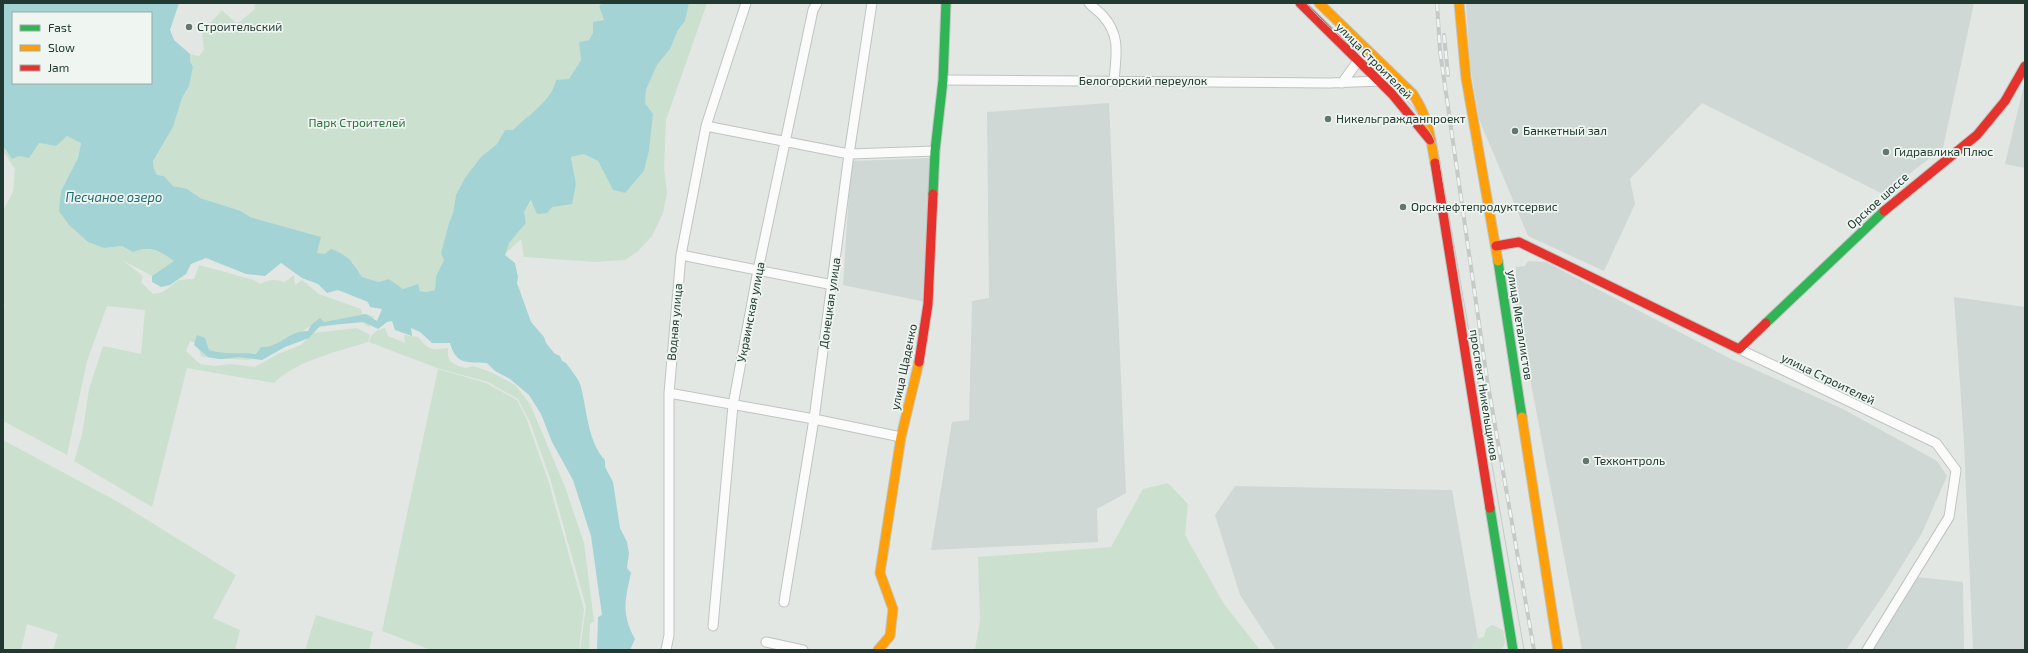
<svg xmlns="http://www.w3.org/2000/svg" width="2028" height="653" font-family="'Exo 2',sans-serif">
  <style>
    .built { fill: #cfd8d4 }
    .green { fill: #cbe0cf }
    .water { fill: #a3d3d4; fill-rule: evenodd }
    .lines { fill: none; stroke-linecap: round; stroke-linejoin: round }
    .street-casing { stroke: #bfc4c1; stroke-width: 11 }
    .fast-casing { stroke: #bec5c1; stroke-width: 11 }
    .slow-casing { stroke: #bec5c1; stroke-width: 11 }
    .jam-casing { stroke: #bec5c1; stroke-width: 11 }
    .street { stroke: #fbfbfb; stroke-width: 9 }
    .fast { stroke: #30b455; stroke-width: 9 }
    .slow { stroke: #ff9f0a; stroke-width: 9 }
    .jam { stroke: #e5322d; stroke-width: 9 }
    .tram { stroke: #c6c9c8; stroke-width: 1 }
    .rail-casing { stroke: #c6c9c8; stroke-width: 4 }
    .rail { stroke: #eff6f2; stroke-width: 2.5; stroke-dasharray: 8; stroke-linecap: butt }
    .poi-dot { fill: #65766f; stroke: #eff6f2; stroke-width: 1.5 }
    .labels { text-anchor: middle; stroke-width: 3.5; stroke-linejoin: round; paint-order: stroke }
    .poi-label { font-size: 12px; fill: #213930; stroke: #eff6f2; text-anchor: start }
    .street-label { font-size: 12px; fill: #213930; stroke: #eff6f2 }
    .park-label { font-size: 12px; fill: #2c6e3f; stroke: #eff6f2 }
    .water-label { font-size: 13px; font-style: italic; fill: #1d6c72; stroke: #eff6f2 }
  </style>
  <rect width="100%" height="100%" fill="#e2e7e4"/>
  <!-- built -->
  <path class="built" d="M1466,3H1974L1943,148L1883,194L1702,103L1630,179L1635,204L1604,271L1528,236L1479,119L1470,65Z
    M2025,81V168L2005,164Z
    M1109,103L1126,493L1097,509L1098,542L931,550L952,422L969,420L972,301L989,298L987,112Z
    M933,158L926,302L843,285L851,161Z
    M1528,261L1546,262L1729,358L1843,409L1937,461L1947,476L1922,533L1886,591L1846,650H1582L1512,285H1516V267L1525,266Z
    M1954,297L2025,307V650H1973L1964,443Z
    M1235,486L1452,490L1480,650H1276L1240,595L1215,515Z
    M1917,577L1963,582L1964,650H1872Z"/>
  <!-- green -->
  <path class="green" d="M254,3H603L599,6L604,20L589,40L579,42L581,60L569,79L554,89L546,101L513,130H505L497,144L481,157L456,195L453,213L449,223L441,253L444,260L436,276L435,290L426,292L420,291L418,285L403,289L389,279L379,282L362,277L353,262L317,253L320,237L250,217L241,211L200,198L178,187L173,186L164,176L157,175L154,169L153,161L173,127L182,98L189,86L193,67L190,61V54L199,56L204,50L202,32L222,10L237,24L255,9Z
    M689,3H707L666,120L664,168L667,193L663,213L652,236L638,251L625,260L595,262L524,257L521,239L504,255L509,243L526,223L524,212L532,200L552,207L576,184L571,157L584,154L598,161L613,190L625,193L644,171L649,151L653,114L645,103L646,90L657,65L670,49L678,30L685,21Z
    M67,136L81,143L78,158L61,191L69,225L88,242L104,248L122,246L133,252C150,245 160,252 175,261L152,276L122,260L143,276L141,282L153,294L163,292L179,280L194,279L199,265L254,280L260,284C269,279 275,279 285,282L294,275L295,285L302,280L319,294L361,309L362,314L374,316L369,327L359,320L317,328L313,324L303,331L263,354L254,353L249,360C232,358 217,361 201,356L198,344L190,341L186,351L200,364L214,366L231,364L255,367L278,354L301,345L313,333L357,328L370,335L368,342C337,352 298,360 274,383L187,368L152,507L74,461L82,435L89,389L103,346L141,354L145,310L107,306L87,361L67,455L3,421V309L5,305L3,303V211L13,192L15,169L3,151V146L12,159L39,143L56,146Z
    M385,328L388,336L405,343L404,335L418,337C429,351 431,350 448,348V356L451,362L458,366L466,368L473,366L491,372L515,385L530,404L565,487L584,543L594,621L590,624L589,650H580L586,607L550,478L530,422L518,399L488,382L437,368L369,342C371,334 376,330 385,328Z
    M438,369L486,383L517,400L527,420L549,483L584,609L579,650H431L382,631Z
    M3,440L120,503L236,575L213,618L240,630L235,650H53L58,634L27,624L21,650H3Z
    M1168,483L1188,504L1185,535L1224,604L1260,650H975L980,620L978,557L1111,547L1143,489Z
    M316,615L373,632L369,650H305Z
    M1492,625L1503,630C1504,637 1508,645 1500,650H1468L1472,648L1476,639L1484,637L1486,629Z"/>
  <!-- water -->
  <path class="water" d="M3,3H179L170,30L174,40L190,54V61L193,67L189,86L182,98L173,127L153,161L154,169L157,175L164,176L173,186L187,189L200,198L241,211L250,217L321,237L317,253L325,254L331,249C349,256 352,261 362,277L379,282L389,279L403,289L418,284L420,291L426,292L435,290L436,276L444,260L441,253L449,223L453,213L456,195L465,178L481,157L497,144L505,130H513C528,115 552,101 556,80L569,79L581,60L579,42L589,40L593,33V22L604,20L599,6L603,3H689L685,21L678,30L670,49L657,65L646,90L645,103L653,114L649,151L644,171L625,193L613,190L598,161L584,154L571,157L576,184L572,204L552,207L547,213L537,214L531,200L524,212L526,223L509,243L505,255L515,263L518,277L517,283L531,322L544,337L546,343L554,353L560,356L562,361L566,363C571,370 579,379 581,387C587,411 588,442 605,460V467L613,482L620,528L627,542L629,553L627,568L631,573C625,600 621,614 635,639L630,650H597L598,617L602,615L591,536L573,480L552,442L541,414L529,395L510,379L495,371L487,363C467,362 456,365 450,343H432L420,332L411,328L412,336L395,330L392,321L387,322L378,329L364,322L320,326L309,338L285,347L262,360L239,357L221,359L208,357L194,345L197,335L205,338L209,350C224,355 240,352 256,354L261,347C280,348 289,330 308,331L311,325L320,318L324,322L366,314L377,321L382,309L370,307L368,302L338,290L327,293L318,284L302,278L281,263L265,276L246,274L206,258L191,264L186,274L170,285L161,287L152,282V276L174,261C160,251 150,245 133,252L122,246L104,248L88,242L69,225L59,211L61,191L78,158L81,143L67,136L56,146L39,143L29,158L19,156L12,159L3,146ZM13,13H151V83H13Z"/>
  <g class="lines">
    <defs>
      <path id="street" d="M1089,3C1093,8 1099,11 1103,16C1121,36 1116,55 1114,81
        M943,80L1329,83L1381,81
        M1342,83L1361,57
        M706,126L849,154L935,151
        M681,255L833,285
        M1739,349L1936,443L1956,470L1949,517L1867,650
        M669,393L814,419L901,437
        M784,602L814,419L849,154L872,3
        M713,626L733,405L758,270L813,10L817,3
        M766,642L803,650
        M666,650L669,635V393L681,255L706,126L746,3"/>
      <path id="fast" d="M933,194L935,151L943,80L946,3
        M1498,261L1522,417
        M1766,323L1884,211
        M1490,508L1513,650"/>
      <path id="slow" d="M1319,3L1413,94C1429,119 1430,135 1435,163
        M1459,3L1466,78L1498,261
        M1522,417L1558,650
        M878,650L890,636L893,609L880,573L901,437L919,362"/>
      <path id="jam" d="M1300,3L1392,94L1430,140
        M1435,163L1490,508
        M1884,211L1977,135L2005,101L2025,66
        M1496,246L1519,242L1739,349L1766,323
        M919,362L928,304L933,194"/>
    </defs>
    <!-- street casing -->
    <use href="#street" class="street-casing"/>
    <!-- fast casing -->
    <use href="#fast" class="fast-casing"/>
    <!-- slow casing -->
    <use href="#slow" class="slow-casing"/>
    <!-- jam casing -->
    <use href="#jam" class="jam-casing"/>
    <!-- street -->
    <use href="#street" class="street"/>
    <!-- fast -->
    <use href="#fast" class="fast"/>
    <!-- slow -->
    <use href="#slow" class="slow"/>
    <!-- jam -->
    <use href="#jam" class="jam"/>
    <!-- tram -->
    <path class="tram" d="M1306,3C1344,47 1415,92 1437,146L1524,650"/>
    <defs>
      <path id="rail" d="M1437,3L1440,51L1487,379L1534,650
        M1444,35L1448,75"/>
    </defs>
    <!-- rail casing -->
    <use href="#rail" class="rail-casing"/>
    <!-- rail -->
    <use href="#rail" class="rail"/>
  </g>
  <!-- markers -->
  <g class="poi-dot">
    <circle cx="189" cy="27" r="4"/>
    <circle cx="1328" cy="119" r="4"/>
    <circle cx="1515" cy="131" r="4"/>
    <circle cx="1886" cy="152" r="4"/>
    <circle cx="1403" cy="207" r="4"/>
    <circle cx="1586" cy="461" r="4"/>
  </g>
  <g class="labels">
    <!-- poi labels -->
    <g class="poi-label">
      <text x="197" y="31">Строительский</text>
      <text x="1336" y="123">Никельгражданпроект</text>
      <text x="1523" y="135">Банкетный зал</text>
      <text x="1894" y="156">Гидравлика Плюс</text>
      <text x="1411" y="211">Орскнефтепродуктсервис</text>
      <text x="1594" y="465">Техконтроль</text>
    </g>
    <!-- street labels -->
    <g class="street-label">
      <text transform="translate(1374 61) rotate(45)" y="4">улица Строителей</text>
      <text x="1143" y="85">Белогорский переулок</text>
      <text transform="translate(1878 201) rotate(-42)" y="4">Орское шоссе</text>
      <text transform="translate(830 303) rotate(-82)" y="4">Донецкая улица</text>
      <text transform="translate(751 312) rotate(-79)" y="4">Украинская улица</text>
      <text transform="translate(675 322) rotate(-85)" y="4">Водная улица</text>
      <text transform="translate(1520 325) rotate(81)" y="4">улица Металлистов</text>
      <text transform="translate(904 367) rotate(-78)" y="4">улица Щаденко</text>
      <text transform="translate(1828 379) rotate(26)" y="4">улица Строителей</text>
      <text transform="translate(1484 395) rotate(81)" y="4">проспект Никельщиков</text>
    </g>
    <!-- park labels -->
    <g class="park-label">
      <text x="357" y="127">Парк Строителей</text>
    </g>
    <!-- water labels -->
    <g class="water-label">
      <text x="114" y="202">Песчаное озеро</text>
    </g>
  </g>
  <!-- border -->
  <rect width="2028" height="653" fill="none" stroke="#213930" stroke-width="8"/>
  <!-- legend -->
  <rect x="12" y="12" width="140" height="72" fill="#eff6f2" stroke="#9daaa4"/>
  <rect x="20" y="25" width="20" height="6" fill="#30b455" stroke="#9daaa4"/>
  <text x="48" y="32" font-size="12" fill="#213930">Fast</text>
  <rect x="20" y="45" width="20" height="6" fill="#ff9f0a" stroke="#9daaa4"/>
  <text x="48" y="52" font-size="12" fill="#213930">Slow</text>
  <rect x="20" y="65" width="20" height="6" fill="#e5322d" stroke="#9daaa4"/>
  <text x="48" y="72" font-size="12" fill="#213930">Jam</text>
</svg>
